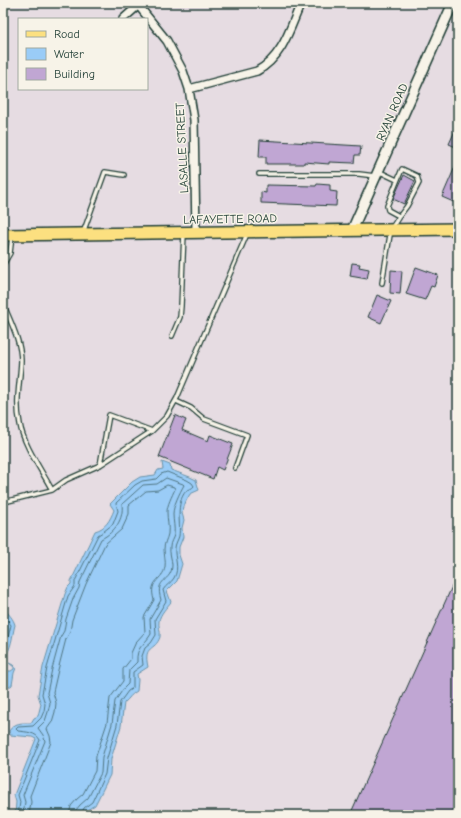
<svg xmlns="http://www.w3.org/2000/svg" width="461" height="818" font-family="'Comic Neue',sans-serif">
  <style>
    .water { fill: #9accf7; stroke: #6993a9 }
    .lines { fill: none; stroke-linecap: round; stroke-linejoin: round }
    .shore { stroke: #507682; stroke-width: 1 }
    .building { fill: #c0a6d3; stroke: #1f3d34 }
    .lane-casing { stroke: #1f3d34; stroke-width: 6 }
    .street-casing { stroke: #1f3d34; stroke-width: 10 }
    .secondary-casing { stroke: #1f3d34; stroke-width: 12 }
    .primary-casing { stroke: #1f3d34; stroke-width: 14 }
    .lane { stroke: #f7f3e8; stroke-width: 3.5 }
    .street { stroke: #f7f3e8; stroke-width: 7 }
    .secondary { stroke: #f7f3e8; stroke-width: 9 }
    .primary { stroke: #fce080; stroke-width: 11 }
    .labels { text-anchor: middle; stroke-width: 3; stroke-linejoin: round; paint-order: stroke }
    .street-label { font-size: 12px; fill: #1f3d34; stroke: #f7f3e8 }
  </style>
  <rect width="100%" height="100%" fill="#e6dce2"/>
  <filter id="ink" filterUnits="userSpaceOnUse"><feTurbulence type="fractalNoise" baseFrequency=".025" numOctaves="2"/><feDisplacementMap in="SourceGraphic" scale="8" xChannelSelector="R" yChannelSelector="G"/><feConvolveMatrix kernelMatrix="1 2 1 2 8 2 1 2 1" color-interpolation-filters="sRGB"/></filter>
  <g filter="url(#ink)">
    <!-- water -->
    <path class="water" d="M162,462L170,465L171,470L190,477L196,480L199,490L190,494L186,501L182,513L184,520L182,528L183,537L179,547V555L182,564L177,581L167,591L171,602C167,607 160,614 159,621C158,626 161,631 160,637C155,652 143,644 148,667L137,674L138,680L137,691C131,694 129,699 124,703L121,726L111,759L110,775L95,805L87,810L83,815H15L16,802L14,795L36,739L32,737L10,735L9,731C15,722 21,723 31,723L34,718L38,716L41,704L38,695L43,667L65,594L68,587L71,584V581L95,531C106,528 110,520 114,510L110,504L132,482L140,477L155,475L158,470L163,469Z
      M3,609C8,612 14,620 15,625C12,635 12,651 3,657Z
      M9,663L13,665L16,668L14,673L12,685L4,691L3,693V676L7,671H11L14,669V667Z"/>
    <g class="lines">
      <!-- shore -->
      <path class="shore" d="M3,614L11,625L6,646L3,652
        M18,815L20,802L18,795L40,740C36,732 26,732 18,731L16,729L18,727L33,726L41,718L44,711L45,704L42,694L47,668L68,596L75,586V581L98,535L103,532L113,524L118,511L116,503L135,485L142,481L156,479L161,474L167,472L187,480L192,483L194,486C192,489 189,489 186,491C175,504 181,522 179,536C178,540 175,544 175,548C174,558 180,568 174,578C171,583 166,585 163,590L166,601L155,619L156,635L151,643L145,648L142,656L143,665L133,672V688L128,691L120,702L117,725L107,758L105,774L92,802L84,808L81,815
        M23,815L25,802L23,795L45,741L43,735L38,728L45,721L48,712L50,703L47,693L52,669L61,636L64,631L66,619L73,599L79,588L80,582L101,539C115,532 124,519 122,504L143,485L157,484L166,478L183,484L184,485C180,492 173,506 173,514C173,521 175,528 174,535C173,539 170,542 170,547C169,553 172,559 172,565C172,583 154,577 161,600L150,619L151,634C144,646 136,646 137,662L129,670L128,684L124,688L115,701L112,724L102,757L101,773L88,798L80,805L76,810L75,815
        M29,815L31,802L30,796L51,742L50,736L47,729L52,722L55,712L56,703L53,692L58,670L66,639L70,632L72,620L86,584L105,544L122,529L129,514V505L146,491L158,490L167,485L174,487L175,489C172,496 167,505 167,512C167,519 169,527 168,534C167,539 164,543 164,549C164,555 166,561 165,567C163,581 148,579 154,600L144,617L145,632L136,642L131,653V659L123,669V681L110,698L107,723L96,756L95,771L83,794L77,799L71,806L69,815"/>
    </g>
    <!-- building -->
    <path class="building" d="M458,124V148L449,144Z
      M260,140L361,146L360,155H355L354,163L329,162V164L304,162V164H266V157H259Z
      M458,160V204L442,197Z
      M404,175L415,181L404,204L393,199Z
      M317,184L330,185V191L337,192L336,206L261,203V192L266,193V185L316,186Z
      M352,263L360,264L359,267L369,269L367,279L350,276Z
      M416,267L438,275L434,287L431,286L425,300L406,294Z
      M391,270L402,271L400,294L390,293Z
      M377,295L391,301L381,323L368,317Z
      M175,415L186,420L182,430L208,441L210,435L233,444L223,470L217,467L213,479L159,457Z
      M458,573V815H350Z"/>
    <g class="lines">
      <defs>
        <path id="lane" d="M378,171L397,180
          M259,174H359L375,176
          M83,233L105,172L124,175
          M3,265L10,253L12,236
          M382,283L391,229L398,218L407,206L419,183L417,176L402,169L387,206L388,210L399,216
          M3,303C10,321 21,341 21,361C20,384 15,401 20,424C23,444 42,471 52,490
          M172,336L180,317L181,306L184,233
          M176,401L191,408L204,419L247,435L235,468
          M100,465L109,415L152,431
          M8,501L52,490L66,480L100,465L152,431L167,416L177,398L247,234"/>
        <path id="street" d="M138,5L167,41L183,71L189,89L194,120L196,232
          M123,19L141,3
          M189,89L257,71C283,57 290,28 301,3"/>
        <path id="secondary" d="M352,230L453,3"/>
        <path id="primary" d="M3,235L458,229"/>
      </defs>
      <!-- lane casing -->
      <use href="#lane" class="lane-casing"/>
      <!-- street casing -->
      <use href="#street" class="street-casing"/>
      <!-- secondary casing -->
      <use href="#secondary" class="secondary-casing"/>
      <!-- primary casing -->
      <use href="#primary" class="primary-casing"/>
      <!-- lane -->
      <use href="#lane" class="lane"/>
      <!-- street -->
      <use href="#street" class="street"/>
      <!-- secondary -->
      <use href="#secondary" class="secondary"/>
      <!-- primary -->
      <use href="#primary" class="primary"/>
    </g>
  </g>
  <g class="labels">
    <!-- street labels -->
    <g class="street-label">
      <text transform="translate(392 112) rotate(-66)" y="4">RYAN ROAD</text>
      <text transform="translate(182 148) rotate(-93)" y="4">LASALLE STREET</text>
      <text transform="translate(230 219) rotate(-1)" y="4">LAFAYETTE ROAD</text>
    </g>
  </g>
  <!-- margin -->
  <rect width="461" height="818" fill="none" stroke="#f7f3e8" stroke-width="16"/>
  <rect x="8" y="8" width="445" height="802" fill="none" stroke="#1f3d34" stroke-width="1.5" filter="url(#ink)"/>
  <!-- legend -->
  <rect x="18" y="18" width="130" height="72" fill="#f7f3e8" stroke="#a1aaa0"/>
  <rect x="26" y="31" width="20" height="6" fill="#fce080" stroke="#a1aaa0"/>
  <text x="54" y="38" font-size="12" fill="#1f3d34">Road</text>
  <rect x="26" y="48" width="20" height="12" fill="#9accf7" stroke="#a1aaa0"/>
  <text x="54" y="58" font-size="12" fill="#1f3d34">Water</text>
  <rect x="26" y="68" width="20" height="12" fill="#c0a6d3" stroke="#a1aaa0"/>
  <text x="54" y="78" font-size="12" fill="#1f3d34">Building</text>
</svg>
